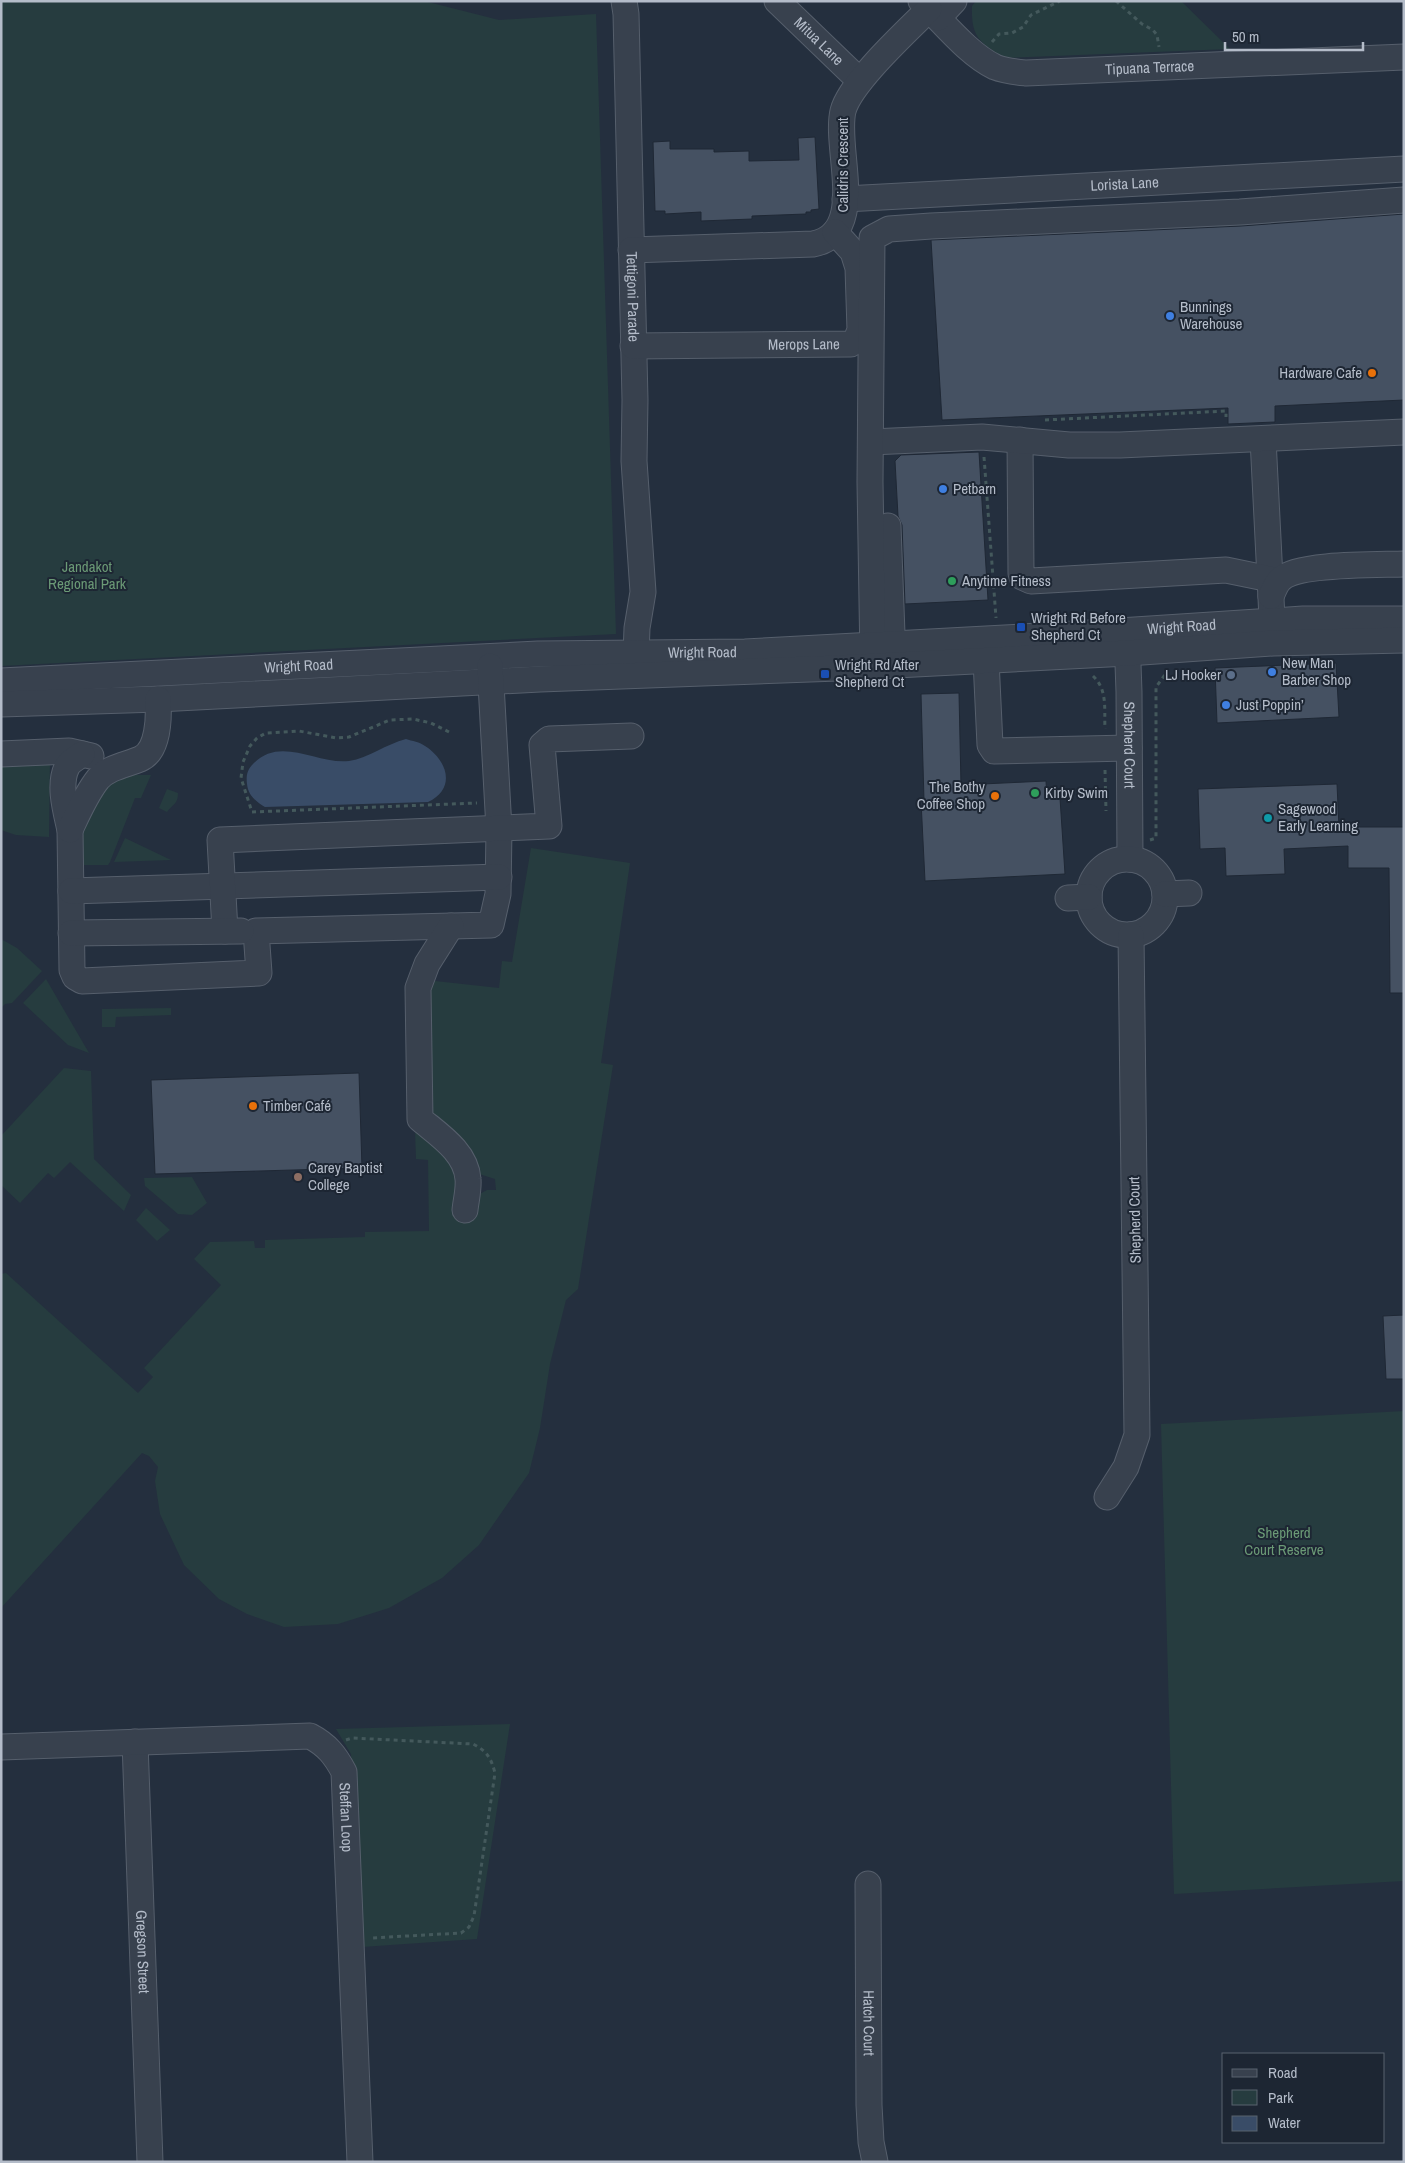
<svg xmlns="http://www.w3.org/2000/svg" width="1405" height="2163" font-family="'Archivo Narrow',sans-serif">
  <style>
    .green { fill: #263c3f }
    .water { fill: #394c67 }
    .building { fill: #455162; stroke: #1f2835 }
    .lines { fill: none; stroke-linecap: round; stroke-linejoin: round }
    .minor-casing { stroke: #565f6c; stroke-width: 27 }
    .path { stroke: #44595c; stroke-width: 3; stroke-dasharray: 4 4; stroke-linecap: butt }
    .minor { stroke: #38414e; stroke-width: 25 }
    .shop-dot { fill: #3f7fe0; stroke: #1d2633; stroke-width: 2 }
    .food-dot { fill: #e8710a; stroke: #1d2633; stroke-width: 2 }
    .leisure-dot { fill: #2e9e5b; stroke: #1d2633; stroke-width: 2 }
    .transit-dot { fill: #1a4fb4; stroke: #1d2633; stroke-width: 2 }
    .service-dot { fill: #5c6f8a; stroke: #1d2633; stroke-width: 2 }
    .culture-dot { fill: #0f9aa8; stroke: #1d2633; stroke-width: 2 }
    .education-dot { fill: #8d6e63; stroke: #1d2633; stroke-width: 2 }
    .labels { text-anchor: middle; stroke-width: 4; stroke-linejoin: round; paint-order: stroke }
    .street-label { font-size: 15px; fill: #b4bcc9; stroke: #1d2633 }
    .poi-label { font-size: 15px; fill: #b4bcc9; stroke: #1d2633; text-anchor: start }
    .park-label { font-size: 15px; fill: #6b9a76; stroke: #1d2633 }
  </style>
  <rect width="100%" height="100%" fill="#242f3e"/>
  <!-- green -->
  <path class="green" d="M1,1H424L499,20L596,14L616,634L1,666Z
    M976,1H1181L1230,49L1004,58C979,42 971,37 972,6Z
    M50,759L49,837L16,835L1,830V762Z
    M128,775H151L141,798H135L110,862L108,865H80V831L105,782Z
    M167,789L178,793C178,804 173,804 167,812L159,808Z
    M125,838L171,860L114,862Z
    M531,848L630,863L601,1063L613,1065L578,1289L566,1300L550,1364L540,1428L529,1473L479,1545L442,1578L389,1608L338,1624L284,1627L247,1614L219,1599L184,1565L160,1514L155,1481L158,1467L149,1456L142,1453L1,1608V1274L6,1273L138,1393L153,1377L144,1368L221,1285L194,1259L210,1242L254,1241L255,1248H265V1240L365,1237V1232L429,1231L428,1160L416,1159L415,1130H427L476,1196L487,1190H496L495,1179L476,1173L428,1117L426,980L499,988L502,961L512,962Z
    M1,939L17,948L42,971L12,1003L5,1004L1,1008Z
    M46,979L89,1053L68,1045L23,1003Z
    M171,1008V1015L116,1017L115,1027H102V1009Z
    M64,1068L91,1071L94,1159L131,1195L124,1211L70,1162L54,1178L48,1173L20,1203L1,1185V1136Z
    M192,1177L207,1203L192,1215L178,1214L145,1186L144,1178Z
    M146,1208L170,1230L157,1241L136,1220Z
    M1404,1411V1881L1174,1894L1161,1424Z
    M510,1724L477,1939L362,1947L351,1754L336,1729Z"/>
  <!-- water -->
  <path class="water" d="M406,739C412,741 420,742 425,746C447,760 457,788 428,802L265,807C256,802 248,795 247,784C246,776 247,770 253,764C280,735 318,765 349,761C369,758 386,744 406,739Z"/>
  <!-- building -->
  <path class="building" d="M815,137L819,209L811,210V212H806V214L752,216V219L701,221V212L665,214V211H655L653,142L670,141V149H714V152L749,151V161L799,160L798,138Z
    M1404,214V400L1275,406V422L1228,424V408L942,420L931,240L1241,226Z
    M979,452L988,600L905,604L902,525L898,516L895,461L901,455Z
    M1336,663L1339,717L1217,723L1215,668Z
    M959,693L961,785L1046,781L1047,798H1060L1065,874L925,881L921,801H924L921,694Z
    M1337,784L1339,827H1404V993H1390L1389,868H1348V846L1284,849L1285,874L1226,876L1225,848L1200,849L1198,789Z
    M359,1073L362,1168L155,1174L151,1080Z
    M1404,1315V1379H1386L1383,1316Z"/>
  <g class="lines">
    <defs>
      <g id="minor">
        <path id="s1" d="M624,1L626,14L635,400L634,461L643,592L637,628L636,654L637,670"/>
        <path id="s2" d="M777,1L860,81"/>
        <path id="s3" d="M921,1C943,22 968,54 995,67C1005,71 1016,72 1026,73L1404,57"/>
        <path d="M938,18L954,1"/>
        <path id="s4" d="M845,199L1404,169"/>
        <path d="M631,250L813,244C869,233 834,149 843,111C850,83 907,31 929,9"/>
        <path id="s5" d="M633,346L851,344L856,340L860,330L858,268L853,252L835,232"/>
        <path d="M1263,439L1273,638"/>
        <path d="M1020,440L1021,573L1022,577L1031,581L1226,570L1270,579"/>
        <path d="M871,442L982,437L1069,445H1120L1404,432"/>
        <path d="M888,526L893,661"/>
        <path d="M1271,596C1274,590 1276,583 1281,579C1298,563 1378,565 1404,564"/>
        <path id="s6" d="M1127,636L1129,692L1130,859"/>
        <path d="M986,660L990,745L994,751L1129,748"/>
        <path d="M873,661L870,482L872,238L889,229L931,226L1240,212L1404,200"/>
        <path id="s7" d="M1,681L538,654L745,652L1058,635L1303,619H1404"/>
        <path d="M1,704L158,699L540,679L838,668L1128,653L1273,643L1404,640"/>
        <path d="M1,754L69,751L91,756"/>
        <path d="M82,754C77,758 70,761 67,767C58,785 66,812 70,830L72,970L75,977L82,981L259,973L256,931L491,925L498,894L499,829L490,666"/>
        <path d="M70,830C78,813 86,794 98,779C109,767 126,765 140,759C159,751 159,716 158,699"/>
        <circle cx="1127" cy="897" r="38"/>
        <path d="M71,891L499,877"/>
        <path d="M1165,894L1189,893"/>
        <path d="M1068,898L1089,897"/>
        <path d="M451,926L427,964L418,988L420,1119C439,1135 466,1152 468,1179C469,1189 466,1200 465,1210"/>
        <path d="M225,931L220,840L549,826L542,745L549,739L631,736"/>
        <path d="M71,933L241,931"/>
        <path d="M1107,1497L1126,1467L1137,1435L1131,935"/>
        <path id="s8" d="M135,1742L150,2162"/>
        <path id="s9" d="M1,1747L310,1736C327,1745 335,1755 344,1772L360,2162"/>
        <path id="s10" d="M868,1884L869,2105L871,2142L875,2162"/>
      </g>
    </defs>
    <!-- minor casing -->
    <use href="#minor" class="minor-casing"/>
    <!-- path -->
    <path class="path" d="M1116,1L1142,24L1153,30L1157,35L1159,47
      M992,42L999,34L1012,33L1023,27L1031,15L1060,1
      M1045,420L1226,411V417
      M984,457L996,618
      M1093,676C1108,690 1104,709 1105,729
      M449,732L431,723L413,719L390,720L349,737L336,738L299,731L266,733L257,738L250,746L243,762L241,778L252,812L477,803
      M1105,770L1106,811
      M1150,840L1156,838V687L1167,672
      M346,1740L352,1738L473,1744C487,1751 491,1758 495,1773L474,1916L469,1927L461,1933L371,1938"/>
    <!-- minor -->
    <use href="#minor" class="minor"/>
  </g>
  <!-- markers -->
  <g class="shop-dot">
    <circle cx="1170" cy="316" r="5"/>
    <circle cx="943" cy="489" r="5"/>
    <circle cx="1272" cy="672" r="5"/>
    <circle cx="1226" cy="705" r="5"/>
  </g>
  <g class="food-dot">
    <circle cx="1372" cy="373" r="5"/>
    <circle cx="995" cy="796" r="5"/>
    <circle cx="253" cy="1106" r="5"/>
  </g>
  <g class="leisure-dot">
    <circle cx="952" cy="581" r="5"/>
    <circle cx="1035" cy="793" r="5"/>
  </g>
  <g class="transit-dot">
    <rect x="1016" y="622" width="10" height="10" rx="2.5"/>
    <rect x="820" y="669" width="10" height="10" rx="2.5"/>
  </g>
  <circle class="service-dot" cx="1231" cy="675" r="5"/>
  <circle class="culture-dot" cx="1268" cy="818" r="5"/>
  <circle class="education-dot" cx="298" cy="1177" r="5"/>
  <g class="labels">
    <!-- street labels -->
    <g class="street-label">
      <text dy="5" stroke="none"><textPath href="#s2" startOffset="58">Mitua Lane</textPath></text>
      <text dy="5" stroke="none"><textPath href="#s3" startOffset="255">Tipuana Terrace</textPath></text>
      <text transform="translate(843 165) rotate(-90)" y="5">Calidris Crescent</text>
      <text dy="5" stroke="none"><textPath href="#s4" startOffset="280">Lorista Lane</textPath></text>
      <text dy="5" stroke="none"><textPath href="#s1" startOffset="296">Tettigoni Parade</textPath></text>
      <text dy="5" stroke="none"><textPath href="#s5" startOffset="171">Merops Lane</textPath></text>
      <text dy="5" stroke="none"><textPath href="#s7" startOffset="1182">Wright Road</textPath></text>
      <text dy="5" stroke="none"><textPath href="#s7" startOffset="702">Wright Road</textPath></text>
      <text dy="5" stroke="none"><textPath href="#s7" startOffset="298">Wright Road</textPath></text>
      <text dy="5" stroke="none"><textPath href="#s6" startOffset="109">Shepherd Court</textPath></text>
      <text transform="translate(1135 1220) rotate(-91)" y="5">Shepherd Court</text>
      <text dy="5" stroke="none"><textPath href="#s9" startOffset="405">Steffan Loop</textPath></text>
      <text dy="5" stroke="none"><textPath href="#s8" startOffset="210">Gregson Street</textPath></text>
      <text dy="5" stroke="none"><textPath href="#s10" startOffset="139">Hatch Court</textPath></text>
    </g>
    <!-- poi labels -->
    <g class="poi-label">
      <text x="1180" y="312">Bunnings<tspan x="1180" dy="17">Warehouse</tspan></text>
      <text x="1362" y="378" text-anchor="end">Hardware Cafe</text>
      <text x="953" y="494">Petbarn</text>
      <text x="962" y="586">Anytime Fitness</text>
      <text x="1031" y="623">Wright Rd Before<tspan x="1031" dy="17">Shepherd Ct</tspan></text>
      <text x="1282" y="668">New Man<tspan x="1282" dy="17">Barber Shop</tspan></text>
      <text x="835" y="670">Wright Rd After<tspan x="835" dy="17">Shepherd Ct</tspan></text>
      <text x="1221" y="680" text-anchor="end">LJ Hooker</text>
      <text x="1236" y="710">Just Poppin’</text>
      <text x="985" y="792" text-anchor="end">The Bothy<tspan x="985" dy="17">Coffee Shop</tspan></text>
      <text x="1045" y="798">Kirby Swim</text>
      <text x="1278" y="814">Sagewood<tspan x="1278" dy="17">Early Learning</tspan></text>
      <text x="263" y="1111">Timber Café</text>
      <text x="308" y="1173">Carey Baptist<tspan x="308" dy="17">College</tspan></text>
    </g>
    <!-- park labels -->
    <g class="park-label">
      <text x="87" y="572">Jandakot<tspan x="87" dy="17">Regional Park</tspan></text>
      <text x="1284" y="1538">Shepherd<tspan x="1284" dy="17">Court Reserve</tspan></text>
    </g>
  </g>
  <!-- border -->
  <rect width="1405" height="2163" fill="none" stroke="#b4bcc9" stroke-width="5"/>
  <!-- legend -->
  <rect x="1222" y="2053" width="162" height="90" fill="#1d2633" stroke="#59626f"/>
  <rect x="1232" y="2069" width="25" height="8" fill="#38414e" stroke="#59626f"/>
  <text x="1268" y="2078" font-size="15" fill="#b4bcc9">Road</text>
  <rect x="1232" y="2090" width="25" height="15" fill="#263c3f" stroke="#59626f"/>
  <text x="1268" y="2103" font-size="15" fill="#b4bcc9">Park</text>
  <rect x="1232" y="2116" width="25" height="15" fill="#394c67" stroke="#59626f"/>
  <text x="1268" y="2128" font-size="15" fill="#b4bcc9">Water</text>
  <!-- scale -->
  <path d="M1225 42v8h138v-8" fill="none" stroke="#b4bcc9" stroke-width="2.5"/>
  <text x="1232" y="42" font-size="15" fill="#b4bcc9" stroke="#1d2633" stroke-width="4" paint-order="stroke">50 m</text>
</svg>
